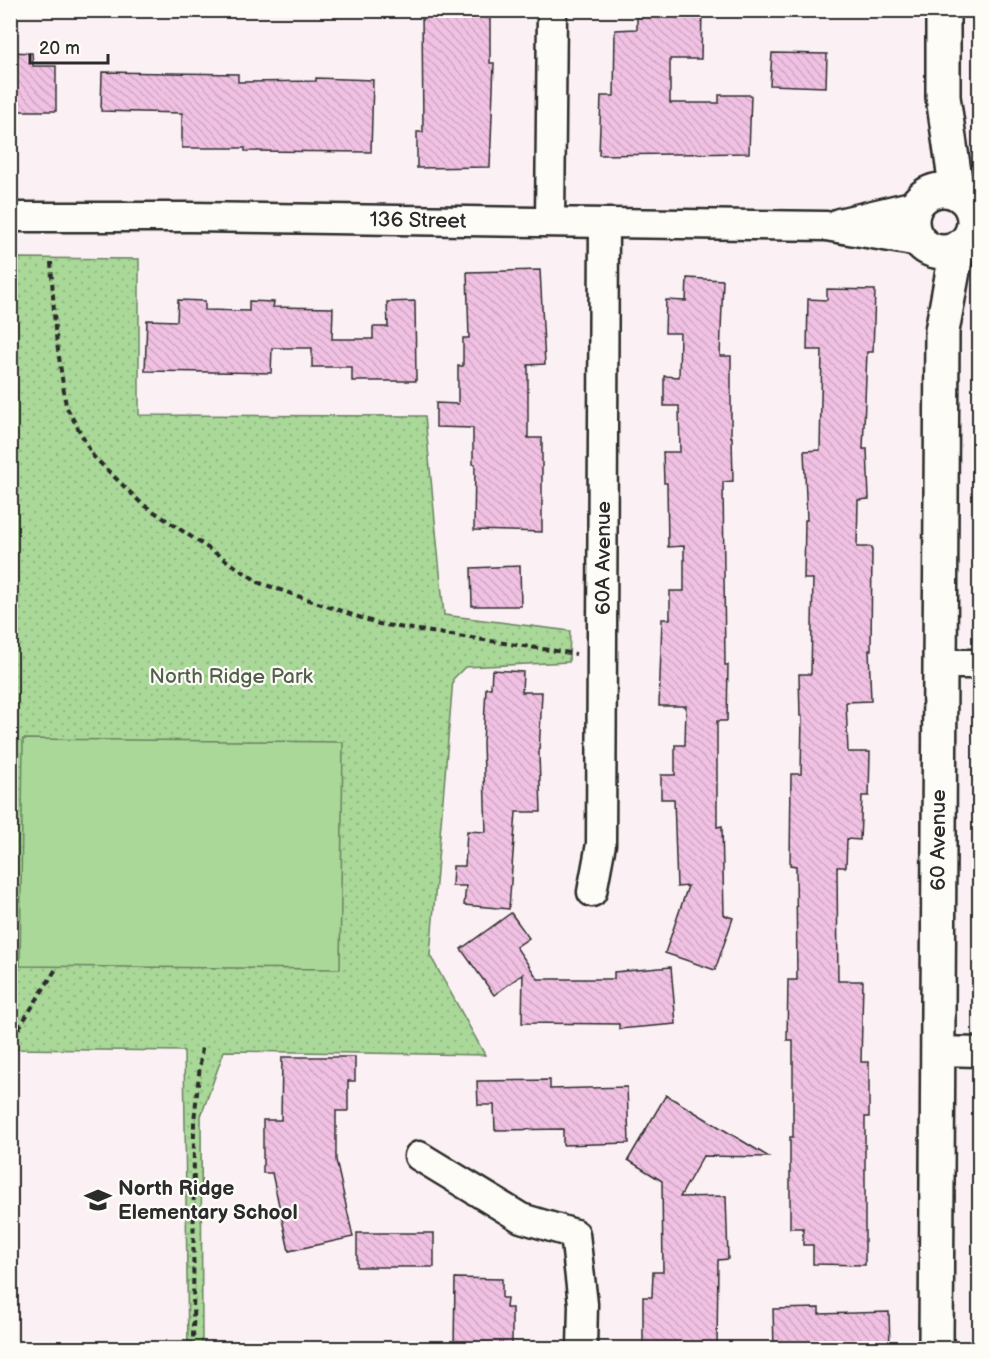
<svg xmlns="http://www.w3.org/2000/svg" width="990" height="1359" font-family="'Balsamiq Sans',sans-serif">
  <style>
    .park { fill: url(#park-dots); stroke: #6a8262; stroke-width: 1.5 }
    .garden { fill: #a9d898; stroke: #6a8262; stroke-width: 1.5 }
    .building { fill: url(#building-back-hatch); stroke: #2b2b2b; stroke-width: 1.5 }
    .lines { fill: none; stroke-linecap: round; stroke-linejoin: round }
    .minor-casing { stroke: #2b2b2b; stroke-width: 33 }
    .tertiary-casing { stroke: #2b2b2b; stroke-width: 38 }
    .path { stroke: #2b2b2b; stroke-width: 4; stroke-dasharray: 6 4.5; stroke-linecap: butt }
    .minor { stroke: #fdfcf7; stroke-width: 28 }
    .tertiary { stroke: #fdfcf7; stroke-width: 33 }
    .labels { text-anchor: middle; stroke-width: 4.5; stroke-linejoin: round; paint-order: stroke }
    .street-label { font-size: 21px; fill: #2b2b2b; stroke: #fdfcf7 }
    .park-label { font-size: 21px; fill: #515f4c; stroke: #fdfcf7 }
    .poi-label { font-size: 21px; font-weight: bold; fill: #2b2b2b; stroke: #fdfcf7; text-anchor: start }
  </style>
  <defs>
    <pattern id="park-dots" width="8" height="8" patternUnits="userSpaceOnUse" patternTransform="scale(1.5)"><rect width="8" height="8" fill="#a9d898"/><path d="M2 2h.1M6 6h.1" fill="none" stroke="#92ba83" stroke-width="1.8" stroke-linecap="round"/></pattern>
    <pattern id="building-back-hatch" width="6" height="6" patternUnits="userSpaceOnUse" patternTransform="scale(1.5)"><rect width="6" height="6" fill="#f1c1e3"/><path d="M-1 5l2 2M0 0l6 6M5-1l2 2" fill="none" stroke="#cfa6c3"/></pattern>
  </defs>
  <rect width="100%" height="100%" fill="#fbf0f3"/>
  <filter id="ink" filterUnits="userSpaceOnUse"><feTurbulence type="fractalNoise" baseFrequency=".0167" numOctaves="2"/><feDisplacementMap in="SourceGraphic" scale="12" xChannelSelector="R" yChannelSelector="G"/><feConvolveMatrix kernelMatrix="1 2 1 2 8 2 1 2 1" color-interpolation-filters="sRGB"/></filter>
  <g filter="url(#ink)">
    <!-- park -->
    <path class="park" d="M11,258L139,259V415L425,416L444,615L570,631L569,662L465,667L453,679L430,955L485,1055L224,1051L201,1116L202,1348H188L184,1051L11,1049Z"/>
    <!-- garden -->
    <path class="garden" d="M23,739L343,742L340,969L20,966Z"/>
    <!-- building -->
    <path class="building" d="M422,10H490V63H494L490,167L417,168V132H423Z
      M637,10H702L701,59H670V103H719V95H751L749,153L599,155L601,96H614L615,30L637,29Z
      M10,52L32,53L33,66H56V111H10Z
      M772,53L827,54L826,87L770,85Z
      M102,72L238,74V82L316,81V78L373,80L371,152L245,151V148H182V113L101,111Z
      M540,270L545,364L528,365V438H542V532L474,530L475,464H473V428L436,427V403L458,404V366H463V338H469L467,272Z
      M687,278L723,280L720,356H731V437H732L733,481L723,482L725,665H728L727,721H717V827L722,826L724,915L733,918L715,970L665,953L688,886L677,887L674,799H661V775H675V745H685L686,706H659L662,619H670V591H684V546L668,547L667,483H664L663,452H680L679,406H664V376L679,377L680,333H665L666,300L686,301Z
      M827,289L875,290L873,352H867L863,449H867L869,499L858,500L857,547H872L871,650H869L871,701L846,702L848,752H870L869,796H862L860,840L847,839L846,867H837L838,981H863L861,1062H869V1117H865V1265L813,1264V1245H803V1228H790V1137H793V1040H787L788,980H797L796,866L790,865L791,774H801L802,716H800L799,674H811L813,579H804L805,520H807L804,451L820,450L822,350H807L808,299L827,300Z
      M178,300L205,301V310L249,311V301L274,302L273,307L333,308L332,339H373V327H388L387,302L415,301L416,381H352V367H312V348H272L271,373L145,371L147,320L177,321Z
      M520,566L521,606H472L471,568Z
      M492,670L523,672L522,692H542L539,754L541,812H516L509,909L464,905L466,886H452L453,866H465L467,831L486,832L483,743L486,688H491Z
      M511,913L529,938L516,947L538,979H614V972L671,967L676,1024L619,1029V1024L522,1023L523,974L494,995L461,949Z
      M282,1057H355V1081H348V1111H336V1160L353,1237L289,1251L272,1173H263V1120H281Z
      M550,1080V1089L627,1087L629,1143L563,1145V1129L495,1130L494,1105H478L477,1081Z
      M666,1095L769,1157L703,1156L680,1197L726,1196L728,1259L718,1260L717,1348H643V1297H652L653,1272H663L662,1181L628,1160Z
      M357,1233H434V1267H357Z
      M455,1278L502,1279V1298H507L506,1308H512V1348H454Z
      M819,1308V1314L889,1312L890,1348H774L773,1309Z"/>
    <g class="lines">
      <defs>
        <path id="minor" d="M969,203L980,206
          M10,217H190L826,226L919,242
          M550,222L552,10
          M839,223L916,205
          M963,245L980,243
          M939,664H980
          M592,892L601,844L604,223
          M937,1051L980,1052
          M419,1156L521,1218L575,1234L583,1304L582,1348"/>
        <path id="tertiary" d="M943,10V97L957,193
          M912 221a31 31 0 1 1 62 0a31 31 0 1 1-62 0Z
          M936,1348L942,331L957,249"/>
      </defs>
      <!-- minor casing -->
      <use href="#minor" class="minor-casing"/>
      <!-- tertiary casing -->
      <use href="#tertiary" class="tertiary-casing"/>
      <!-- path -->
      <path class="path" d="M51,262L55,329L66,406L93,456L141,503L260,583L379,624L576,654
        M10,1034L17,1031L56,969
        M193,1348L194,1121L202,1046"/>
      <!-- minor -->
      <use href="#minor" class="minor"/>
      <!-- tertiary -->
      <use href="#tertiary" class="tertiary"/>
    </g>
  </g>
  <!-- icons -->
  <defs>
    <symbol id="school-bare" viewBox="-9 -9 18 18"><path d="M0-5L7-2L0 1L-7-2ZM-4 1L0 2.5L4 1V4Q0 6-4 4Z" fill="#2b2b2b" stroke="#fdfcf7" stroke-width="2.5" paint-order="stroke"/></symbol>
  </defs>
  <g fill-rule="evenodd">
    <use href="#school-bare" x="79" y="1181" width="38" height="38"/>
  </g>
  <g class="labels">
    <!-- street labels -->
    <g class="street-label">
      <text transform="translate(418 220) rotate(1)" y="7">136 Street</text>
      <text transform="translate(603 558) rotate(-90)" y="7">60A Avenue</text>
      <text transform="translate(938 840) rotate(-90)" y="7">60 Avenue</text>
    </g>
    <!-- park labels -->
    <g class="park-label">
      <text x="231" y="683">North Ridge Park</text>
    </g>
    <!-- poi labels -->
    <g class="poi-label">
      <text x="118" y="1195">North Ridge<tspan x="118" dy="24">Elementary School</tspan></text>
    </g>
  </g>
  <!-- margin -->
  <rect width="990" height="1359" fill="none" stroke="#fdfcf7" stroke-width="36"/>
  <rect x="18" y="18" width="954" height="1323" fill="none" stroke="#2b2b2b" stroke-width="2" filter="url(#ink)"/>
  <!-- scale -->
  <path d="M30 54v9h78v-9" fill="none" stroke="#2b2b2b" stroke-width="3"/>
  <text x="39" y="54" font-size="18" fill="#2b2b2b" stroke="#fdfcf7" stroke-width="4.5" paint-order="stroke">20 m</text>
</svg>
